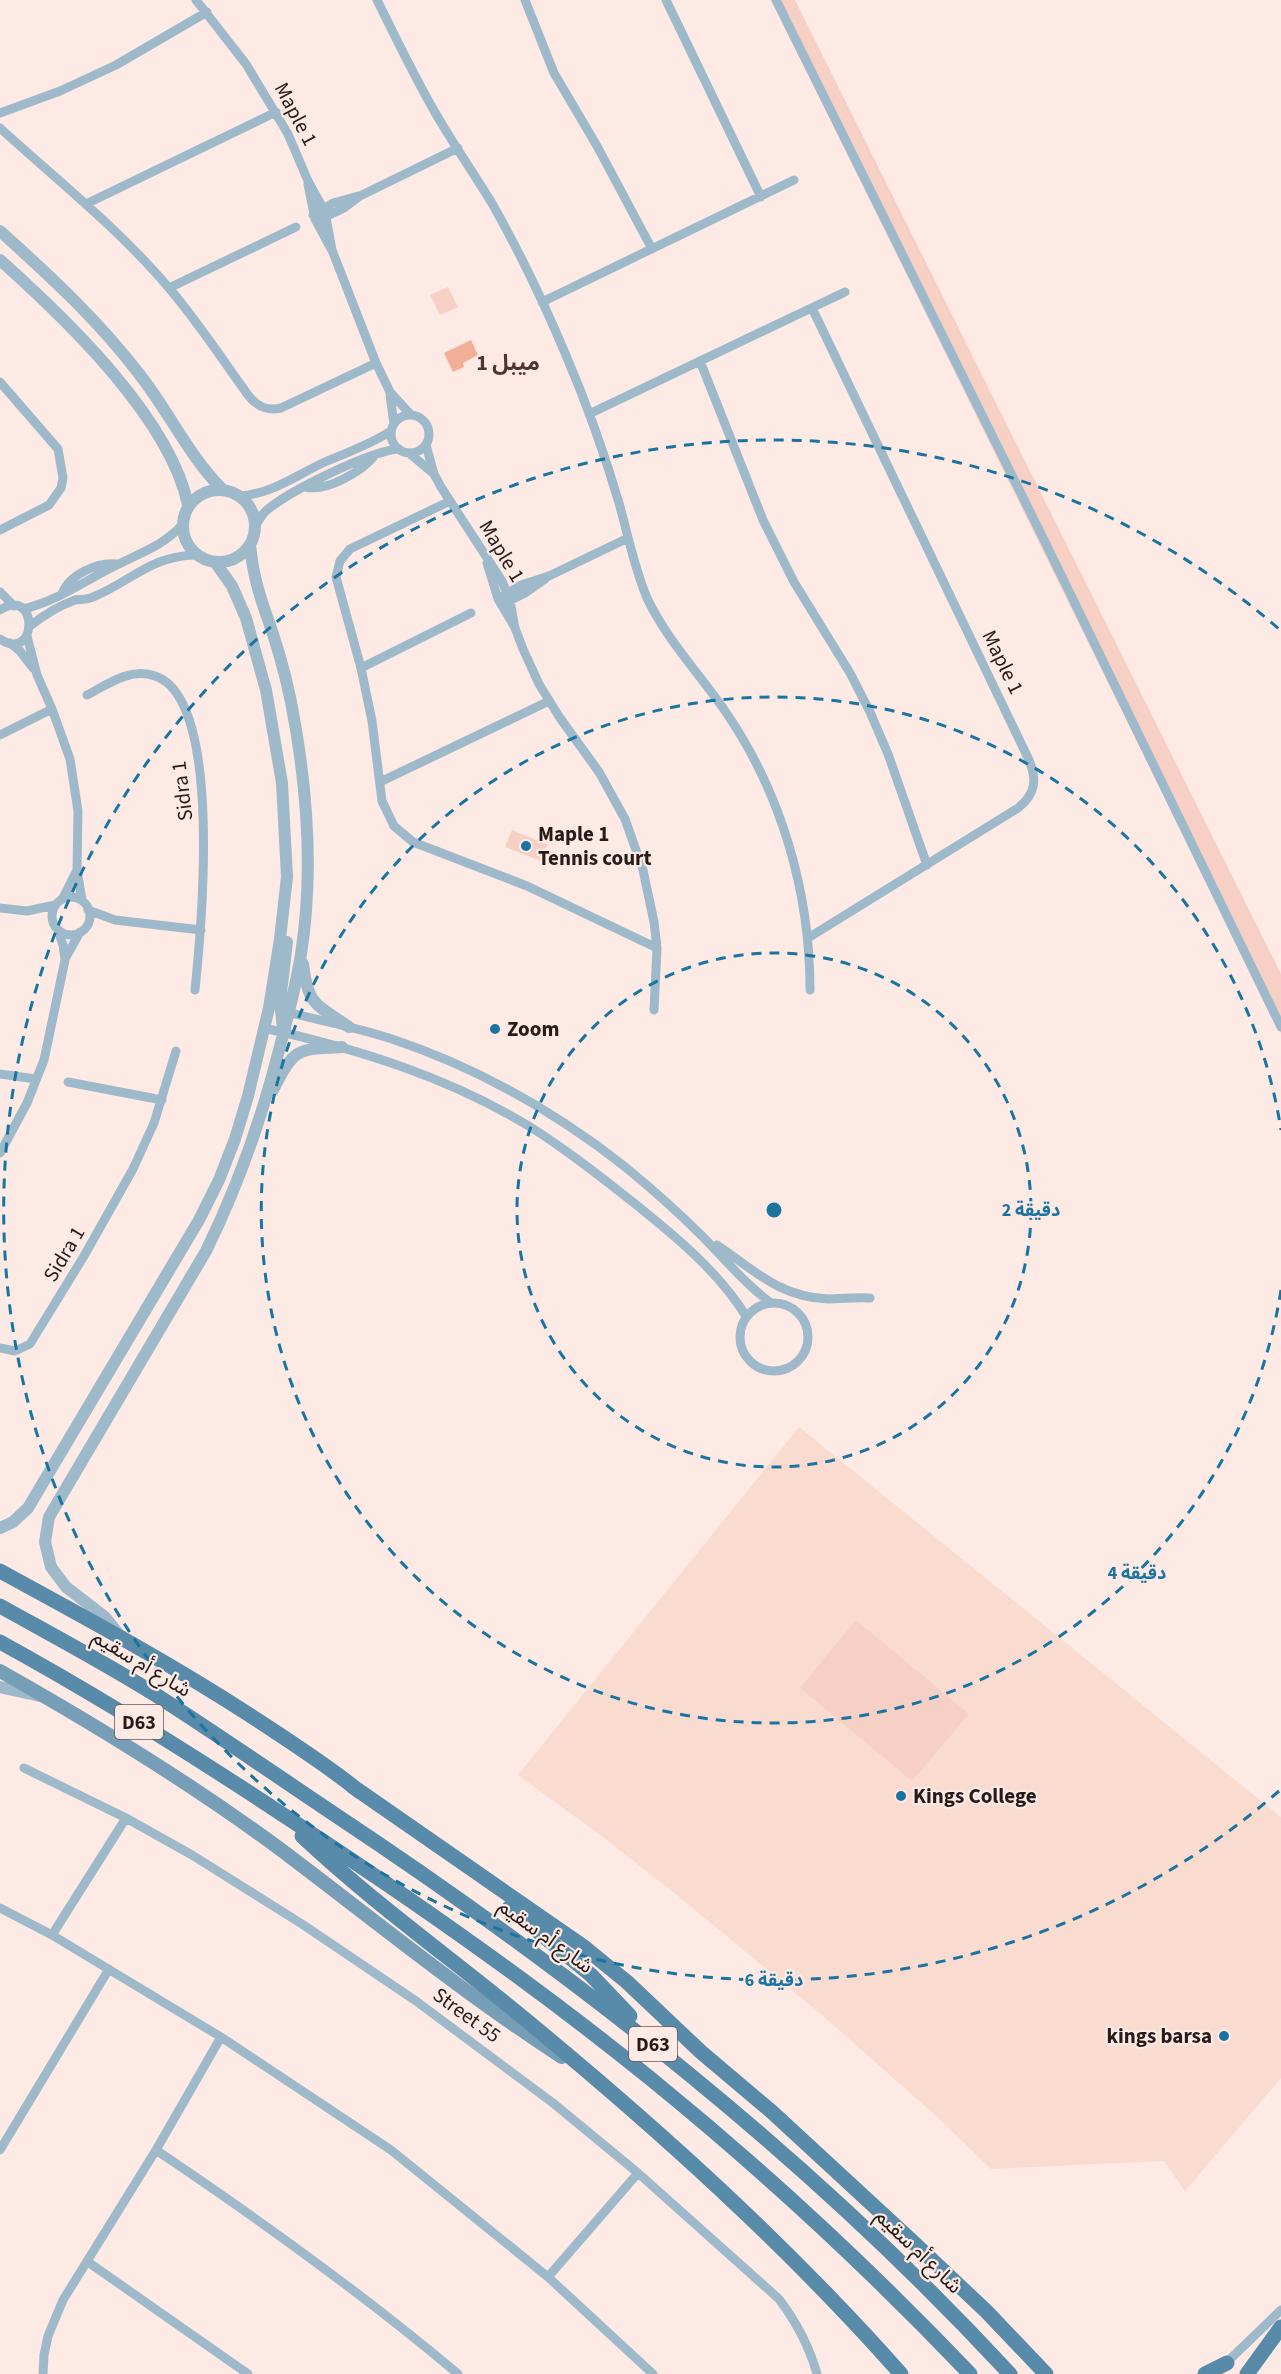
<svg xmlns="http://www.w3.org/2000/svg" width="1281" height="2374" font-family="'Source Sans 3','Noto Sans Arabic',sans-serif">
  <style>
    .built { fill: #fadbd0 }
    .green { fill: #f6d0c4 }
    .water { fill: #f1af98 }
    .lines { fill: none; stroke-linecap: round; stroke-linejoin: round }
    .minor { stroke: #9eb9ca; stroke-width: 9 }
    .tertiary { stroke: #9eb9ca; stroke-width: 12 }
    .secondary { stroke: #769eb7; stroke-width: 14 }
    .primary { stroke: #588aa9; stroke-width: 15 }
    .ring { fill: none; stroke: #1974a2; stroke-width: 3; stroke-dasharray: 10 8 }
    .poi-dot { fill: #1974a2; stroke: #fdeae4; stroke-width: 2 }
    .labels { text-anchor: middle; stroke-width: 4.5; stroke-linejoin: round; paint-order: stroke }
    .shield { fill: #fdeae4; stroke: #665955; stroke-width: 1.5 }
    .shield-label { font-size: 20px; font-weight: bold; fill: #261b18 }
    .street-label { font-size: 21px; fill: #261b18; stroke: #fdeae4 }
    .poi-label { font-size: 21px; font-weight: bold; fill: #261b18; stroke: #fdeae4; text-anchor: start }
    .neighbourhood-label { font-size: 22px; font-weight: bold; fill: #4e362e; stroke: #fdeae4 }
    .centre { fill: #1974a2; stroke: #fdeae4; stroke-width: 3 }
    .ring-label { font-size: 18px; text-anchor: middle; font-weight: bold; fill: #1974a2; stroke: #fdeae4; stroke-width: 4.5; stroke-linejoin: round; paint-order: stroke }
  </style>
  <rect width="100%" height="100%" fill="#fdeae4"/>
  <!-- built -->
  <path class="built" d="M799,1427L1281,1817V2078L1185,2191L1164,2161L991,2169L935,2115L824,2017L688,1904L603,1837L518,1775Z"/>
  <!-- green -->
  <path class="green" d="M771,0H795L1281,974V1033Z
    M448,287L458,307L440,315L430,295Z
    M512,830L548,845L541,861L505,847Z
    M856,1620L969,1714L912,1781L800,1688Z"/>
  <!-- water -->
  <path class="water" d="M471,340L478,355L463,363L464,367L453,372L444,353Z"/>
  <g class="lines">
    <!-- minor -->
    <path class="minor" d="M196,0L246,64L288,134L308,181L325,212L332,250L376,363L390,392L411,415
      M377,0C395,36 412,72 432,107C451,141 473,172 493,205C520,253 544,303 565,353C586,402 604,452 619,503C628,535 634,567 647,598C667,640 698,672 725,711C781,792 810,891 810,990
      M525,0L554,73L597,146L652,249
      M666,0L761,197
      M776,0L1046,544L1281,1027
      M0,113L60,91L116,65L207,12
      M0,128C57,180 119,229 169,288C198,322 222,359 248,395C257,407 267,411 281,408L376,363
      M308,184L315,219L331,249
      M86,204L276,112
      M313,215L333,203L362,195L458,148
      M323,218L344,208L360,196
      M169,288L296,227
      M542,302L794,180
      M700,361L763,520L794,582L850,673L870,712L888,754L927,865
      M0,382L58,449L63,478L61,488L49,505L0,530
      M390,395L394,424
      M589,414L845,292
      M391 434a19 19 0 1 1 38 0a19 19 0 1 1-38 0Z
      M426,445L434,474L441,487L502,581L510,601L515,628L523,649L539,684L560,718L599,772L625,819L643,870L654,922L657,948L654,1010
      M409,453L433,473
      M306,487C327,492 363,471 376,454
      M241,496C274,493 298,474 327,461C349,452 371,444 391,431
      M450,501L350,549L340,561L336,577L361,668L372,721L382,801L394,826L413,842L527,886L657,948
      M255,526C258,522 260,518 263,514C281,494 372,450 399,449
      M487,563L498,599L514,626
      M0,592L14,606
      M62,594C69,574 98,562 117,564
      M498,599L521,585L549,576L628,538
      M505,603L525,593L545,579
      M23,609C58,601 87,579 119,564C142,552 164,545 182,525
      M0,610C39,585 38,664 0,639
      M30,626C44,615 58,606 75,600C81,599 87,600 93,597C132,581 150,556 196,555
      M27,636L37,675L52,709L70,759L78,811L77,870L82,900
      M10,643L20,651L33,668
      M361,668L471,613
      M87,695C108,684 131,667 155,676C224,698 201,932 195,990
      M0,735L52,709
      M380,782L549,701
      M52 916a19 19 0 1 1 38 0a19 19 0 1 1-38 0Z
      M63,898L76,872
      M0,908L27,911L55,905
      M88,910L115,920L201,930
      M808,938L1018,808C1036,794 1037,779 1029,760L812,308
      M66,957L80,932
      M283,1011C318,1020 354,1027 389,1038C474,1066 554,1111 624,1166C651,1188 678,1212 702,1236C725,1259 745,1284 771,1303
      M264,1028C358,1049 449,1077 532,1128C568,1151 601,1177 634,1203C675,1236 718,1271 746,1316
      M0,1074L36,1079
      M68,1082L162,1100
      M0,1153L27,1103L44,1060L65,960L63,945L58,930
      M717,1245C754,1270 779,1297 828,1299C842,1299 856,1297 870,1298
      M740 1337a34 34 0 1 1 68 0a34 34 0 1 1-68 0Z
      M0,1348L15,1351L30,1344L84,1256L133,1169L154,1123L176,1051
      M24,1768L126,1818L192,1855L302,1924L416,2001L553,2103L638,2173L779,2299C797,2323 809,2345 817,2374
      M0,1908L52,1935L221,2037L391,2150L548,2277L653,2374
      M52,1935L126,1818
      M0,2150L109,1969
      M156,2150C260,2220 362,2293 458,2374
      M88,2262L248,2374
      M548,2277L638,2173
      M1224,2365L1281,2310
      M43,2374L44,2355L48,2336L63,2300L156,2150L221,2037"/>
    <!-- tertiary -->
    <path class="tertiary" d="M0,231C50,276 99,321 140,375C169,412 189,456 222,489
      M0,260C65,318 170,418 188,505
      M183 526a36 36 0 1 1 72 0a36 36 0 1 1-72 0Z
      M303,964C308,1006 316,1004 349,1027
      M283,1029L280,1001L287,942
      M273,1090C294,1048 297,1049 342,1047
      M0,1528L13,1522L28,1508L199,1220L219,1180L235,1139L248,1096L269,1008L280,939L287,877L282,783L266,690L246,618L232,586L215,562
      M119,1635L105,1617L66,1587L51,1567L45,1542L49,1517L206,1251C235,1192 257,1132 274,1069C284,1031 295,993 301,954C313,878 308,799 295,724C290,693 282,661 272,631C261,600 253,578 250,544
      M0,1687L40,1696"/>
    <!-- secondary -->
    <path class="secondary" d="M0,1671C96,1725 192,1784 280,1849C373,1919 463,1993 562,2057"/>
    <!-- primary -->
    <path class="primary" d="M0,1571C92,1621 184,1671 271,1729C301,1749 332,1769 360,1792
      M0,1606C52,1635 105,1663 156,1695C215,1733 273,1773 331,1812C577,1975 809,2157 1010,2374
      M0,1642C104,1699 204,1762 303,1828C422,1906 540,1989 651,2079C763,2170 870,2269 970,2374
      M352,1786L584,1947L627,1982L701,2052L772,2112L914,2243L987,2312L1046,2374
      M302,1836C372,1902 451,1958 526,2020C658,2129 787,2245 901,2374
      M509,1908L591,1975L630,2016
      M1205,2374L1227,2363
      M1247,2374L1281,2327"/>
  </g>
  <!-- distance rings -->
  <g class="ring">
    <circle cx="774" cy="1210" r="257"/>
    <path d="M1281 1290A513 513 0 1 1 1281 1130"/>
    <path d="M1279 1791A770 770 0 1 1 1279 629"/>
  </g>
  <!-- markers -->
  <g class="poi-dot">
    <circle cx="526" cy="846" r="6"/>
    <circle cx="495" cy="1029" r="6"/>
    <circle cx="901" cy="1796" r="6"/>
    <circle cx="1224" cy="2036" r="6"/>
  </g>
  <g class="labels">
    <!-- shield labels -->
    <g class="shield">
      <rect x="115" y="1705" width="48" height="34" rx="4.5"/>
      <rect x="629" y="2027" width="48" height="34" rx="4.5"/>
    </g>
    <g class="shield-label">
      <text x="139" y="1729">D63</text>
      <text x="653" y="2051">D63</text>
    </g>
    <!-- street labels -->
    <g class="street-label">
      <text transform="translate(296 114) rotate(62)" y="7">Maple 1</text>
      <text transform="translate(502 551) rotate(59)" y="7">Maple 1</text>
      <text transform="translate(1003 662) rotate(64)" y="7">Maple 1</text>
      <text transform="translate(182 791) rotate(-97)" y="7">Sidra 1</text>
      <text transform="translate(64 1254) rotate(-59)" y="7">Sidra 1</text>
      <text transform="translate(142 1663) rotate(31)" y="7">شارع أم سقيم</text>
      <text transform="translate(546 1936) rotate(36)" y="7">شارع أم سقيم</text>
      <text transform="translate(467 2015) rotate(36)" y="7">Street 55</text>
      <text transform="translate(919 2251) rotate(44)" y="7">شارع أم سقيم</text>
    </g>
    <!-- poi labels -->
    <g class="poi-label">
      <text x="538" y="841">Maple 1<tspan x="538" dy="24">Tennis court</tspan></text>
      <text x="507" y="1036">Zoom</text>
      <text x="913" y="1803">Kings College</text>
      <text x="1212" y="2043" text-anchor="end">kings barsa</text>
    </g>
    <!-- neighbourhood labels -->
    <g class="neighbourhood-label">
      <text x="508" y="370">ميبل 1</text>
    </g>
  </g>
  <circle cx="774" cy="1210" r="9" class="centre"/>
  <g class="ring-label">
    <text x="1031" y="1216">2 دقيقة</text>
    <text x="1137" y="1579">4 دقيقة</text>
    <text x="774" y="1986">6 دقيقة</text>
  </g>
</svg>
